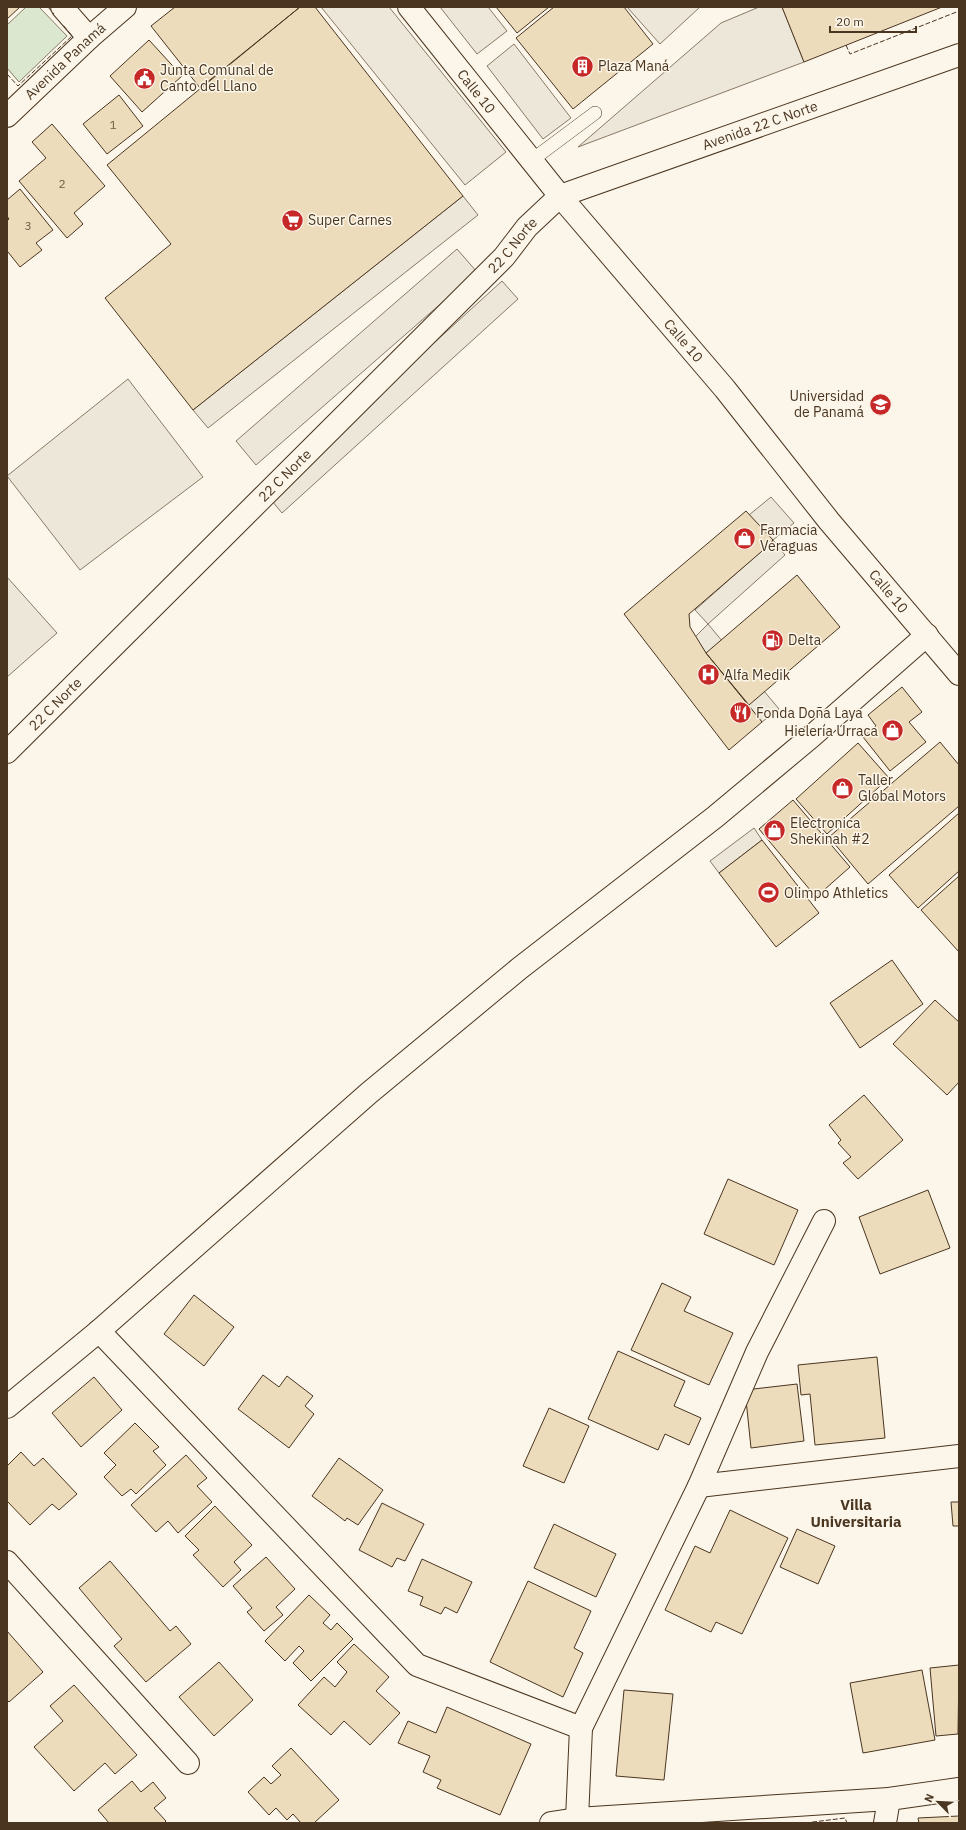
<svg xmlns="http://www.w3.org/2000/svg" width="966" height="1830" font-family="'IBM Plex Sans',sans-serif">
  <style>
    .green { fill: #dce7d0; stroke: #887966 }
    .parking { fill: #ede7d9; stroke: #887966 }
    .building { fill: #ecdcbc; stroke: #4a3520 }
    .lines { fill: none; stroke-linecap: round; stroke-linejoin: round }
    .service-casing { stroke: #4a3520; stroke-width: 14 }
    .minor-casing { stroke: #4a3520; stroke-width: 24 }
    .tertiary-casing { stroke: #4a3520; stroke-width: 24 }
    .secondary-casing { stroke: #4a3520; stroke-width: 24 }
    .service { stroke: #fbf6e9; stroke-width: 13 }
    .minor { stroke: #fbf6e9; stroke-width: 22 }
    .tertiary { stroke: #fbf6e9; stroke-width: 22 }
    .secondary { stroke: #fbf6e9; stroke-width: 22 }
    .fence { stroke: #4a3520; stroke-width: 1; stroke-dasharray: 5 2; stroke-linecap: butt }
    .labels { text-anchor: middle; stroke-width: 3; stroke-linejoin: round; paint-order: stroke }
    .number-label { font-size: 12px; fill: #725f47 }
    .street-label { font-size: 14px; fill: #4a3520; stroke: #fbf6e9 }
    .poi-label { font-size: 14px; fill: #4a3520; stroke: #fbf6e9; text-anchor: start }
    .neighbourhood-label { font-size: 15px; font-weight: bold; fill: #4a3520; stroke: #fbf6e9 }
  </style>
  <rect width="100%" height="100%" fill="#fbf6e9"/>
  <!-- green -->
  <path class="green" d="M26,7H39L67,36L19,82L7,68V25Z"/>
  <!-- parking -->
  <path class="parking" d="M321,7H389L506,152L465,185Z
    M440,7H488L507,31L477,54Z
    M627,7H700L660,44Z
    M759,7H782L804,62L578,147L721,23Z
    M514,44L571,118L543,139L487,66Z
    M463,196L478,215L208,428L193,410Z
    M457,249L477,272L256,465L236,441Z
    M502,281L518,299L282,513L267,495Z
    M128,379L203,477L80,570L7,476Z
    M771,497L794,523L773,540L785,555L708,624L779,709L762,722L706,653L695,637L708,624L695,610L773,541L749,515Z
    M7,577L57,633L7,677Z
    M754,828L762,840L719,873L710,861Z"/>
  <!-- building -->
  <path class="building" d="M7,7H20L7,19Z
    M175,7H300L200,88L151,26Z
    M300,7H315L463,196L193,410L105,298L171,244L107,165Z
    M496,7H549L517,33Z
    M554,7H624L653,44L573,109L516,38Z
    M782,7H942L804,62Z
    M149,40L182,76L142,112L110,76Z
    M119,95L143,126L107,154L83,124Z
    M52,124L105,186L74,213L83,224L67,238L19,181L46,158L32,142Z
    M20,189L53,230L36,243L42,250L20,267L8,252L7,253V221L9,219L7,216V200Z
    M746,511L773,540L761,552L689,614L690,627L706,653L762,722L729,750L624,614Z
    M797,575L840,627L749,705L706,653Z
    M902,687L922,712L909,722L926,742L890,771L863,737L876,726L868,715Z
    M940,742L959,765V806L868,884L829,837Z
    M858,743L889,778L827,834L796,799Z
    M793,800L850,867L816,897L759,829Z
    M959,813V871L918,908L889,875Z
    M762,840L819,913L776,947L719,873Z
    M959,876V952L921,910Z
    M892,960L923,1004L860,1048L830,1003Z
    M935,1000L959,1022V1082L947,1095L893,1044Z
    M864,1095L903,1140L858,1179L843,1163L851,1157L838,1143L841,1140L829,1125Z
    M728,1179L798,1210L774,1265L704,1234Z
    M928,1190L950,1248L880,1274L859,1217Z
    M662,1283L691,1297L684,1311L733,1333L709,1385L631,1350Z
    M194,1295L234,1327L204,1366L164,1334Z
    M618,1351L685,1381L674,1406L701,1418L689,1445L665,1434L658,1450L588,1419Z
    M877,1357L885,1438L815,1445L810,1394L801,1395L798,1365Z
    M263,1375L279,1387L287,1376L313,1396L305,1406L314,1414L289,1448L238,1409Z
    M94,1377L122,1410L81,1447L52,1413Z
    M797,1384L804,1441L751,1448L745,1390Z
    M549,1408L589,1426L564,1483L523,1466Z
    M135,1423L159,1447L153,1451L166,1465L136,1494L131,1489L122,1496L104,1477L116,1465L104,1453Z
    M21,1452L34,1466L43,1458L77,1494L59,1510L52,1504L30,1525L7,1501V1466Z
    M186,1455L207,1478L197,1486L212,1502L178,1533L168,1521L156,1532L131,1505Z
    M339,1458L383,1490L358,1525L347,1518L345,1521L312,1496Z
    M951,1502H959V1526H953Z
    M382,1503L424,1524L405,1561L397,1558L392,1567L359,1550Z
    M215,1506L252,1545L234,1562L241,1570L223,1587L193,1555L199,1550L185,1536Z
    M730,1510L788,1538L742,1634L716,1622L711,1632L665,1610L695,1546L710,1553Z
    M554,1524L616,1554L596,1597L534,1568Z
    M797,1529L835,1546L818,1584L780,1567Z
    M266,1557L295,1589L276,1607L283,1615L264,1631L247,1612L252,1608L233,1586Z
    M422,1559L472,1582L457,1613L445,1607L441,1614L420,1605L423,1597L408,1591Z
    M110,1561L170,1631L176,1626L191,1644L146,1682L114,1646L122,1639L79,1588Z
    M528,1581L591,1611L574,1648L583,1653L563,1697L490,1662Z
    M309,1595L330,1615L323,1623L331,1630L337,1623L353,1639L311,1681L293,1663L304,1651L299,1646L285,1661L265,1641Z
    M7,1631L43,1672L9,1702L7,1700Z
    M354,1644L389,1677L376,1691L400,1713L370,1745L344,1721L331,1735L298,1705L324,1677L335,1687L347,1672L337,1662Z
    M219,1662L253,1700L214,1736L179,1697Z
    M959,1665L958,1734L936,1736L930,1668Z
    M922,1670L935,1740L863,1753L850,1683Z
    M74,1685L137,1755L115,1774L105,1763L74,1791L34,1747L63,1721L50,1706Z
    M624,1690L673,1694L664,1780L616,1776Z
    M447,1707L531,1744L500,1815L437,1788L441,1780L423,1772L430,1756L398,1743L408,1721L436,1733Z
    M291,1748L339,1800L314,1823H301L293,1814L287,1820L276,1808L269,1815L248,1792L264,1777L271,1784L281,1775L272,1766Z
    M132,1781L141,1792L153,1782L166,1798L154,1808L166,1821L164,1823H109L98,1810Z
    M959,1816V1823H919L918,1818Z"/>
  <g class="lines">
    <defs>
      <path id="service" d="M532,160L595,113"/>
      <g id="minor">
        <path d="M62,7L89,38"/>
        <path id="s1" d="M7,116L89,38L125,7"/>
        <path id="s2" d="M7,752L504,257L527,227L560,196"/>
        <path d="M99,1331L417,1665L581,1728"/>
        <path d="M7,1407L99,1331L369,1093L520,968L715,817L812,736L927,635"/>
        <path d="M699,1486L959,1456"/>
        <path d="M7,1562L188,1763"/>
        <path d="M577,1819L581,1728L699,1486L757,1352L824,1221"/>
        <path d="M551,1823L577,1819L889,1799L959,1789"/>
        <path d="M885,1823L889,1799"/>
      </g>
      <g id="tertiary">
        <path id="s3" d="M560,196L959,55"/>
      </g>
      <g id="secondary">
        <path id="s4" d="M409,7L560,196L725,389L829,521L959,674"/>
      </g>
    </defs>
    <!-- service casing -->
    <use href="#service" class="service-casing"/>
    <!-- minor casing -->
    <use href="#minor" class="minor-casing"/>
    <!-- tertiary casing -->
    <use href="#tertiary" class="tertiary-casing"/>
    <!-- secondary casing -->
    <use href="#secondary" class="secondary-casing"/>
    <!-- service -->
    <use href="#service" class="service"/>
    <!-- minor -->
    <use href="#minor" class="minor"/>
    <!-- tertiary -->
    <use href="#tertiary" class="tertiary"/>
    <!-- secondary -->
    <use href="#secondary" class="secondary"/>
    <!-- fence -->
    <path class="fence" d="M48,7L54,14
      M846,45L850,54L959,11
      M7,74L18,86L72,36L63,25
      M805,1823L845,1818L847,1823"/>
  </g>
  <!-- icons -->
  <defs>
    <symbol id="building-disc" viewBox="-11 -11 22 22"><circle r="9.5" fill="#c62828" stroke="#fbf6e9"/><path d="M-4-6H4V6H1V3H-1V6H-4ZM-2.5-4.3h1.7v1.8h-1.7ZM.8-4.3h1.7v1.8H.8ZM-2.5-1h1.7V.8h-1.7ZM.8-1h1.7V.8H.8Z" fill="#fff"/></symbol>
    <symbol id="civic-disc" viewBox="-11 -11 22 22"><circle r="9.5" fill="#c62828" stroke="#fbf6e9"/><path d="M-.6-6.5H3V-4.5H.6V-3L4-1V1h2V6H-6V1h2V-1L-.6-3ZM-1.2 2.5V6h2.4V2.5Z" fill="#fff"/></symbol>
    <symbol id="supermarket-disc" viewBox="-11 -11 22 22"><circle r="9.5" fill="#c62828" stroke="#fbf6e9"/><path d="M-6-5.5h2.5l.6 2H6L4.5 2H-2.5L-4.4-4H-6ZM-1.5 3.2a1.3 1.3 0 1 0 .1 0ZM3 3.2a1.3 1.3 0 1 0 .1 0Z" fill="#fff"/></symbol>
    <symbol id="university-disc" viewBox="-11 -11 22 22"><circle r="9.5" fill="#c62828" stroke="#fbf6e9"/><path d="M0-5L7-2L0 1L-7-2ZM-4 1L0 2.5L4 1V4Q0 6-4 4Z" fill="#fff"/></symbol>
    <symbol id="shop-disc" viewBox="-11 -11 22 22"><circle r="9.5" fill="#c62828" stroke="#fbf6e9"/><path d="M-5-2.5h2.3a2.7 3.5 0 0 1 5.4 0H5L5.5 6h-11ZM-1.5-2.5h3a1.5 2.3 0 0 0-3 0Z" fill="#fff"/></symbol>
    <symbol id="fuel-disc" viewBox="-11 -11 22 22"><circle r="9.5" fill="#c62828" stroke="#fbf6e9"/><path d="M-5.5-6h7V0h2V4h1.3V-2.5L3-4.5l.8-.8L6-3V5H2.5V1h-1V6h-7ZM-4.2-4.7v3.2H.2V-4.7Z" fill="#fff"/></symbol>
    <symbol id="hospital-disc" viewBox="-11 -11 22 22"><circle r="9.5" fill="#c62828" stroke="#fbf6e9"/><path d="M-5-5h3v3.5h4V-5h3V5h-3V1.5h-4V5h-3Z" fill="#fff"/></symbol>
    <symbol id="restaurant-disc" viewBox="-11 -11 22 22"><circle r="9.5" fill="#c62828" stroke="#fbf6e9"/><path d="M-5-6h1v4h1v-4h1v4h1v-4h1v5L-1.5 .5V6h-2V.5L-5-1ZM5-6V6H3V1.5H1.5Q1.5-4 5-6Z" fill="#fff"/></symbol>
    <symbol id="stadium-disc" viewBox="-11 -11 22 22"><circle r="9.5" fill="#c62828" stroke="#fbf6e9"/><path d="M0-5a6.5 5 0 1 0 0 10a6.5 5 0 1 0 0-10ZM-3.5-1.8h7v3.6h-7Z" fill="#fff"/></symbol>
  </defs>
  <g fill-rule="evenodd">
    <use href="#building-disc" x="570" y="54" width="25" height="25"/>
    <use href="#civic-disc" x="132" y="66" width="25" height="25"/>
    <use href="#supermarket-disc" x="280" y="208" width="25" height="25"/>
    <use href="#university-disc" x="868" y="392" width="25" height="25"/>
    <use href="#shop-disc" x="732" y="526" width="25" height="25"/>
    <use href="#fuel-disc" x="760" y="628" width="25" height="25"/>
    <use href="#hospital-disc" x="696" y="662" width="25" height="25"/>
    <use href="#restaurant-disc" x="728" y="700" width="25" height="25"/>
    <use href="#shop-disc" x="880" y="718" width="25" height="25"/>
    <use href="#shop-disc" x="830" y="776" width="25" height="25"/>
    <use href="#shop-disc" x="762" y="818" width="25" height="25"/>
    <use href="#stadium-disc" x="756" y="880" width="25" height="25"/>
  </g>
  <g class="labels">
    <!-- number labels -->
    <g class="number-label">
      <text x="113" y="129">1</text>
      <text x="62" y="188">2</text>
      <text x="28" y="230">3</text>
    </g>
    <!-- street labels -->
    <g class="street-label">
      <text dy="5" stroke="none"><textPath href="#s1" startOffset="80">Avenida Panamá</textPath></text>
      <text dy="5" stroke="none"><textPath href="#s4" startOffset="108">Calle 10</textPath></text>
      <text dy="5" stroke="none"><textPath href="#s3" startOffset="212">Avenida 22 C Norte</textPath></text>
      <text dy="5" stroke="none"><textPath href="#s2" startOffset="716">22 C Norte</textPath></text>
      <text dy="5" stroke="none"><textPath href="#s4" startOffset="432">Calle 10</textPath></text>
      <text dy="5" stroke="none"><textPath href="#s2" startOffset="392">22 C Norte</textPath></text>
      <text dy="5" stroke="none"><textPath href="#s4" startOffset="756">Calle 10</textPath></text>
      <text dy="5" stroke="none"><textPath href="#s2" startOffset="68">22 C Norte</textPath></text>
    </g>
    <!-- poi labels -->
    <g class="poi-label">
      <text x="598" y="71">Plaza Maná</text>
      <text x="160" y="75">Junta Comunal de<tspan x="160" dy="16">Canto del Llano</tspan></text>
      <text x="308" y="225">Super Carnes</text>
      <text x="864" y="401" text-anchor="end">Universidad<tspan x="864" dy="16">de Panamá</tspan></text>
      <text x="760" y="535">Farmacia<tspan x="760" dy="16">Veraguas</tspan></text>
      <text x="788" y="645">Delta</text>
      <text x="724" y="680">Alfa Medik</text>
      <text x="756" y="718">Fonda Doña Laya</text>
      <text x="878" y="736" text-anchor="end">Hielería Urraca</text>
      <text x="858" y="785">Taller<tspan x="858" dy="16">Global Motors</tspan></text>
      <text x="790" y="828">Electronica<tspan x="790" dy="16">Shekinah #2</tspan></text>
      <text x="784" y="898">Olimpo Athletics</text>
    </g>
    <!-- neighbourhood labels -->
    <g class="neighbourhood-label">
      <text x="856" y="1510">Villa<tspan x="856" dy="17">Universitaria</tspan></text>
    </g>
  </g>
  <!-- border -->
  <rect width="966" height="1830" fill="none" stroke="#4a3520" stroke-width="16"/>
  <!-- north arrow -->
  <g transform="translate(938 1802) rotate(294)" stroke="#fbf6e9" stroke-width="3" paint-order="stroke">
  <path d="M0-3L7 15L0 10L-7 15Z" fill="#4a3520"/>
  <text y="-6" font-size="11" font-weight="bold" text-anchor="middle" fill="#4a3520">N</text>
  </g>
  <!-- scale -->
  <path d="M830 26v6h86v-6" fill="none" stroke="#4a3520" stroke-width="2"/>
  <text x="836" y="26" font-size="12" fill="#4a3520" stroke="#fbf6e9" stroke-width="3" paint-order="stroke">20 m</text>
</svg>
